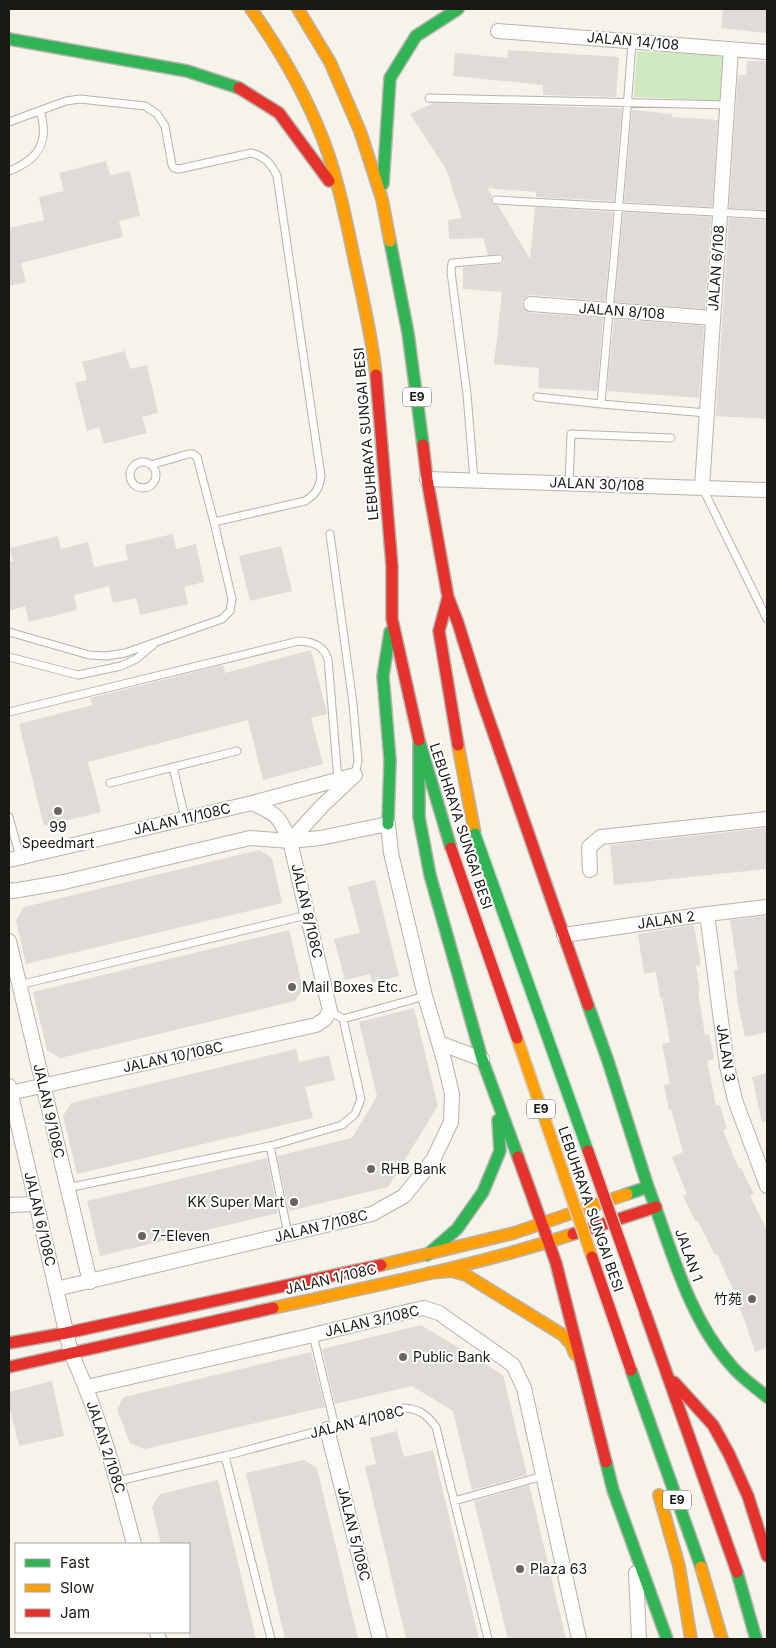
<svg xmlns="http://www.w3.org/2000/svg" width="776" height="1648" font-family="Inter,'Noto Sans SC',sans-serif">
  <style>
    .green { fill: #d1e9c1 }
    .building { fill: #dfdbd7 }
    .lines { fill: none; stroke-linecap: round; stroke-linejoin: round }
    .lane-casing { stroke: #b6b3ac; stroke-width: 9 }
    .street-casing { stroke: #b6b3ac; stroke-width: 16 }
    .fast-casing { stroke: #b6b3ac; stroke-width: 14 }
    .slow-casing { stroke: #b6b3ac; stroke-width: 14 }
    .jam-casing { stroke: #b6b3ac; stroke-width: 14 }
    .lane { stroke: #fefdfc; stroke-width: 7 }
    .street { stroke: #fefdfc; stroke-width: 14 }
    .fast { stroke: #30b455; stroke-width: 11 }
    .slow { stroke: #ff9f0a; stroke-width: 11 }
    .jam { stroke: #e5322d; stroke-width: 11 }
    .fast-bridge-casing { stroke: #d2d1cd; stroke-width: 14; stroke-linecap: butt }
    .slow-bridge-casing { stroke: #d2d1cd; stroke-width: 14; stroke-linecap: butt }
    .jam-bridge-casing { stroke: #d2d1cd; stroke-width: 14; stroke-linecap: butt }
    .fast-bridge { stroke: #30b455; stroke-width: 11 }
    .slow-bridge { stroke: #ff9f0a; stroke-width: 11 }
    .jam-bridge { stroke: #e5322d; stroke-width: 11 }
    .poi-dot { fill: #67655e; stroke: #fff; stroke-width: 2 }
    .labels { text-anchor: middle; stroke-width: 4; stroke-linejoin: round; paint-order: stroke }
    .shield { fill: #fff; stroke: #5f5d59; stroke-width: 1 }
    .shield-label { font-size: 12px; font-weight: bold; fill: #1a1812 }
    .street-label { font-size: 14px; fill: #1a1812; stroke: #fff }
    .poi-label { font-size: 14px; fill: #1a1812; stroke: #fff; text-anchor: start }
  </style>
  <rect width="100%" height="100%" fill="#f6f3ea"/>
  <!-- green -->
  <path class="green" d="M637,51L725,55L722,101L634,97Z"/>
  <!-- building -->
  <path class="building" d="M723,9H767L766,33L721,28Z
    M508,50L619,57L616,97L543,95V85L453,76L455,53L507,58Z
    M747,61H767V210L729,208L738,75H746Z
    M434,103L615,108L622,109L614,201L536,197V192L487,188L492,196L491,199L492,203L498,205L530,259L535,207L613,212L605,301L532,295L527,296L522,303L523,308L530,313L603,318L597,391L538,388L539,368L494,364L502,292L463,289V267L500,264L504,262V258L501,254L488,255L483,238L449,239L448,220L462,218L446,169L410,114Z
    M632,110L672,114V117L718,120L712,207L624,202Z
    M106,161L110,175L130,171L140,216L119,221L123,237L21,263L26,282L9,286V228L44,220L39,197L64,191L59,173Z
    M623,212L711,217L705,309L615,302Z
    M729,218L767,220V419L716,416Z
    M614,319L704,326L699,398L607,391Z
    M125,351L130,369L147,365L158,413L142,417L147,433L104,444L99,427L87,431L75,383L87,380L82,362Z
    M173,534L176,549L196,544L204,582L184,587L188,604L140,615L136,598L113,603L109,586L74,595L77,610L29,622L25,606L9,611V562L13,561L10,548L58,536L61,549L88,542L94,567L128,560L125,545Z
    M281,546L292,591L250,601L239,556Z
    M311,650L327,713V714L311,718L323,764L263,780L248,720L88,762L101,812L44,826L19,724L92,705L90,698L223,665L225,673Z
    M767,828V869L614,885L610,845Z
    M259,850L272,858L282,903L26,964L16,920L24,907Z
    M375,880L399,976L372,983L370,974L345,980L334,939L360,933L348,887Z
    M767,916V1032L745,1037L738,1005L734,971L738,970L730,920Z
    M694,925L701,965L696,966L700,991H698L705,1035L709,1034L714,1059L707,1061L716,1106L720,1105L727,1129L723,1130L739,1169L741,1168L754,1194L750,1196L767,1230V1348L755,1352L747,1327L733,1292H734L717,1254L715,1255L698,1221L696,1222L683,1196L687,1194L672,1157L683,1152L671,1109L669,1110L664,1085L670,1084L662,1044L670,1042L662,998H660L656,972L644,974L638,934Z
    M289,930L303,989L295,1001L60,1058L47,1050L33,992Z
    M414,1008L438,1106L388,1187L289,1211L277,1156L352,1138L377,1096L359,1022Z
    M296,1049L299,1062L329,1055L335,1080L305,1087L313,1118L77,1174L63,1116L71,1103Z
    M767,1073V1121L762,1122L752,1077Z
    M267,1158L278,1213L100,1256L87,1201Z
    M421,1325L503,1375L527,1475L472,1490L453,1411L412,1386L335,1404L322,1349Z
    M311,1352L325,1407L145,1449L130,1443L117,1409L124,1397Z
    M52,1381L64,1436L19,1446L9,1405V1392Z
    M397,1431L404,1457L433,1450L479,1639H406L365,1466L376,1464L370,1438Z
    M304,1460L317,1468L358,1639H285L246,1473Z
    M218,1480L235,1550L256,1639H189V1544H161L152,1507L160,1494Z
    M529,1485L531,1492L566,1639H508L474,1501Z"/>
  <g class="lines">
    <defs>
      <path id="lane" d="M429,98L728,105
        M9,122L66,101L80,99L145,106L157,114L165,126L172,165L174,168L179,169L251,153C264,156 271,163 277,176L321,476C319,489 316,494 305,501L214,522L232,599L230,611L222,619L125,653L106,656L89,655L9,632
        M9,171C38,160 50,142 40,111
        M496,200L767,215
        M537,397L601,404L707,413
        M601,404C611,283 624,162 632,41
        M130 475a13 13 0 1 1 26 0a13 13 0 1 1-26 0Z
        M151,465L188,454H193L197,457L214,522
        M474,480L467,394L451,272L452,263L499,259
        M569,484L571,434L671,438
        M702,487L767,619
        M330,534L353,704L358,761L355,775
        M9,657L78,675L121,666L136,659L153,645
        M9,712L299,641C313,642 323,645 328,659L338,780
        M173,767L185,818
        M110,783L237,751
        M9,817L20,857
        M19,985L307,915
        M343,1019L425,996
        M270,1146L288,1234
        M67,1188L270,1146L342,1125L355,1114L361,1099L343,1019L330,1011
        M313,1335L335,1427
        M225,1456L271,1639
        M118,1481L225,1456L404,1408C420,1409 427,1415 436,1427L488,1639
        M454,1501L543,1476"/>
      <path id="street" d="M498,31L767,52
        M531,304L713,318
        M427,479L767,490
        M702,487L731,49
        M290,841L322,806L355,775
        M9,860L252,803L355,775
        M590,870L589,847L601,837L767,819
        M9,890L13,891L64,882L250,838L290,841L320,838L388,824L391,853L425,996L444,1060L452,1094L451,1122L433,1160L404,1196L372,1214L56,1289
        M707,914L727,1066L735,1100L767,1186
        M564,935L707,914L767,907
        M9,941L90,1282
        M439,1043L482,1059
        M9,1086L71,1353C99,1414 117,1479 134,1544
        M10,1093L316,1025L325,1019L330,1011L290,841C279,816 277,814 252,803
        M9,1205L36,1204
        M87,1387L313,1335L410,1311L424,1308L439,1313L513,1365L524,1388L579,1639
        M327,1429L380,1639
        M636,1573L639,1639
        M157,1632L159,1639"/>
      <path id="fast" d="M9,39L187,71L239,88
        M383,184L390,78L416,36L458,9
        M390,241L408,333L423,445
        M419,740L451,848
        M419,742V817L430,875L482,1059L518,1157
        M388,824L390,760L383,676L390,632
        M588,1005L608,1061L648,1187
        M627,1194L648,1187C671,1247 687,1315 730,1364C740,1377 754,1386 767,1397
        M427,1255L457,1229L483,1192L500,1151L498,1120
        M631,1370L701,1567
        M606,1462L613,1490L667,1639
        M737,1572L756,1639"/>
      <path id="slow" d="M251,9C280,50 306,95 324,142C339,182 347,225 356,267C364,303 372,338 376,375
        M298,9L330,62L360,131L382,199L390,241
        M458,745L475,834
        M381,1265L514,1233L627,1194
        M429,1273L451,1271L466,1275L563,1335L571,1344L575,1354
        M273,1308C373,1286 475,1266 573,1234
        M659,1495L679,1566L691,1639
        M701,1567L722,1639"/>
      <path id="jam" d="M239,88L279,113L329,181
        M376,375L392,566V619L419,740
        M423,445L427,479L448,597L439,631L458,745
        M448,597L458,623L481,697L588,1005
        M518,1157L556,1263L606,1462
        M573,1234L656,1207
        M645,1312L737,1572
        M9,1343L66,1333L381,1265
        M9,1367L273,1308
        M674,1382L713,1425L729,1454L748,1496L767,1556"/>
    </defs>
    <!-- lane casing -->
    <use href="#lane" class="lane-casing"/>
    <!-- street casing -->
    <use href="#street" class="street-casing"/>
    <!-- fast casing -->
    <use href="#fast" class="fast-casing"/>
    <!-- slow casing -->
    <use href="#slow" class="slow-casing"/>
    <!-- jam casing -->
    <use href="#jam" class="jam-casing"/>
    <!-- lane -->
    <use href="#lane" class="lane"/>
    <!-- street -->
    <use href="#street" class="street"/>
    <!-- fast -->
    <use href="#fast" class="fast"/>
    <!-- slow -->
    <use href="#slow" class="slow"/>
    <!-- jam -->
    <use href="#jam" class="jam"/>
    <defs>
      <path id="fast-bridge" d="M475,834L588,1151"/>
      <path id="slow-bridge" d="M517,1038L592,1257"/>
      <path id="jam-bridge" d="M451,848L517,1038
        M588,1151L645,1312
        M592,1257L631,1370"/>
    </defs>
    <!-- fast-bridge casing -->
    <use href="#fast-bridge" class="fast-bridge-casing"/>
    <!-- slow-bridge casing -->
    <use href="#slow-bridge" class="slow-bridge-casing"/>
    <!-- jam-bridge casing -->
    <use href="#jam-bridge" class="jam-bridge-casing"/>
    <!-- fast-bridge -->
    <use href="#fast-bridge" class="fast-bridge"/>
    <!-- slow-bridge -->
    <use href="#slow-bridge" class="slow-bridge"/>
    <!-- jam-bridge -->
    <use href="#jam-bridge" class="jam-bridge"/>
  </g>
  <!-- markers -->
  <g class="poi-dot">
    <circle cx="58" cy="811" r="5"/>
    <circle cx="292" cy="987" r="5"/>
    <circle cx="371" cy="1169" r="5"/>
    <circle cx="294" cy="1202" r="5"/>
    <circle cx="142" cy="1236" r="5"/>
    <circle cx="752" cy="1299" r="5"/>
    <circle cx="403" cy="1357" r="5"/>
    <circle cx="520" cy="1569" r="5"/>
  </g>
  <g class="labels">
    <!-- shield labels -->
    <g class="shield">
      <rect x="403" y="387.5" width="28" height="19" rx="4"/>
      <rect x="527" y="1099.5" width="28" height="19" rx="4"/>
      <rect x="663" y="1490.5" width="28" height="19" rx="4"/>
    </g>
    <g class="shield-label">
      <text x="417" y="401">E9</text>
      <text x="541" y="1113">E9</text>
      <text x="677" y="1504">E9</text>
    </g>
    <!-- street labels -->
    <g class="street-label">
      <text transform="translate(633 41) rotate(5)" y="5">JALAN 14/108</text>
      <text transform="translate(716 268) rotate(-86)" y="5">JALAN 6/108</text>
      <text transform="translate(622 311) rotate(4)" y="5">JALAN 8/108</text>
      <text transform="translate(366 434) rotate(-95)" y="5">LEBUHRAYA SUNGAI BESI</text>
      <text transform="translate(597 484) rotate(2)" y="5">JALAN 30/108</text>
      <text transform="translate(182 819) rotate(-13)" y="5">JALAN 11/108C</text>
      <text transform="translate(461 826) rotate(72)" y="5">LEBUHRAYA SUNGAI BESI</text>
      <text transform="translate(307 911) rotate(77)" y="5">JALAN 8/108C</text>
      <text transform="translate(666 920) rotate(-8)" y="5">JALAN 2</text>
      <text transform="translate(726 1053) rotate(81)" y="5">JALAN 3</text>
      <text transform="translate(173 1057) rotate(-12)" y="5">JALAN 10/108C</text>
      <text transform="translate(49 1111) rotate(77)" y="5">JALAN 9/108C</text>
      <text transform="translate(591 1209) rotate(71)" y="5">LEBUHRAYA SUNGAI BESI</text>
      <text transform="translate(40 1219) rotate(77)" y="5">JALAN 6/108C</text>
      <text transform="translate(321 1226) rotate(-14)" y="5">JALAN 7/108C</text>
      <text transform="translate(689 1255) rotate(70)" y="5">JALAN 1</text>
      <text transform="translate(331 1279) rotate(-13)" y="5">JALAN 1/108C</text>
      <text transform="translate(372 1321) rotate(-13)" y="5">JALAN 3/108C</text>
      <text transform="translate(357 1422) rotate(-14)" y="5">JALAN 4/108C</text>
      <text transform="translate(106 1447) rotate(72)" y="5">JALAN 2/108C</text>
      <text transform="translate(354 1534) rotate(76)" y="5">JALAN 5/108C</text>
    </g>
    <!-- poi labels -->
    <g class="poi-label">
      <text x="58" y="832" text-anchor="middle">99<tspan x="58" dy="16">Speedmart</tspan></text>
      <text x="302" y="992">Mail Boxes Etc.</text>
      <text x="381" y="1174">RHB Bank</text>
      <text x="284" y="1207" text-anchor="end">KK Super Mart</text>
      <text x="152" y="1241">7-Eleven</text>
      <text x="742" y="1304" text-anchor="end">竹苑</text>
      <text x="413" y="1362">Public Bank</text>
      <text x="530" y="1574">Plaza 63</text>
    </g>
  </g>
  <!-- border -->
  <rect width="776" height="1648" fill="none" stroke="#1a1812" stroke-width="20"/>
  <!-- legend -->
  <rect x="15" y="1543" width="175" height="90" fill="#ffffff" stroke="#a3a3a0"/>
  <rect x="25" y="1559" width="25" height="8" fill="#30b455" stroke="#a3a3a0"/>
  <text x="60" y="1568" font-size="15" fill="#1a1812">Fast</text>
  <rect x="25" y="1584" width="25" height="8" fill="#ff9f0a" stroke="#a3a3a0"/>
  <text x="60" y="1593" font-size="15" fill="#1a1812">Slow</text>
  <rect x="25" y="1609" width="25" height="8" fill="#e5322d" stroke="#a3a3a0"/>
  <text x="60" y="1618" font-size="15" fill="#1a1812">Jam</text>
</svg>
